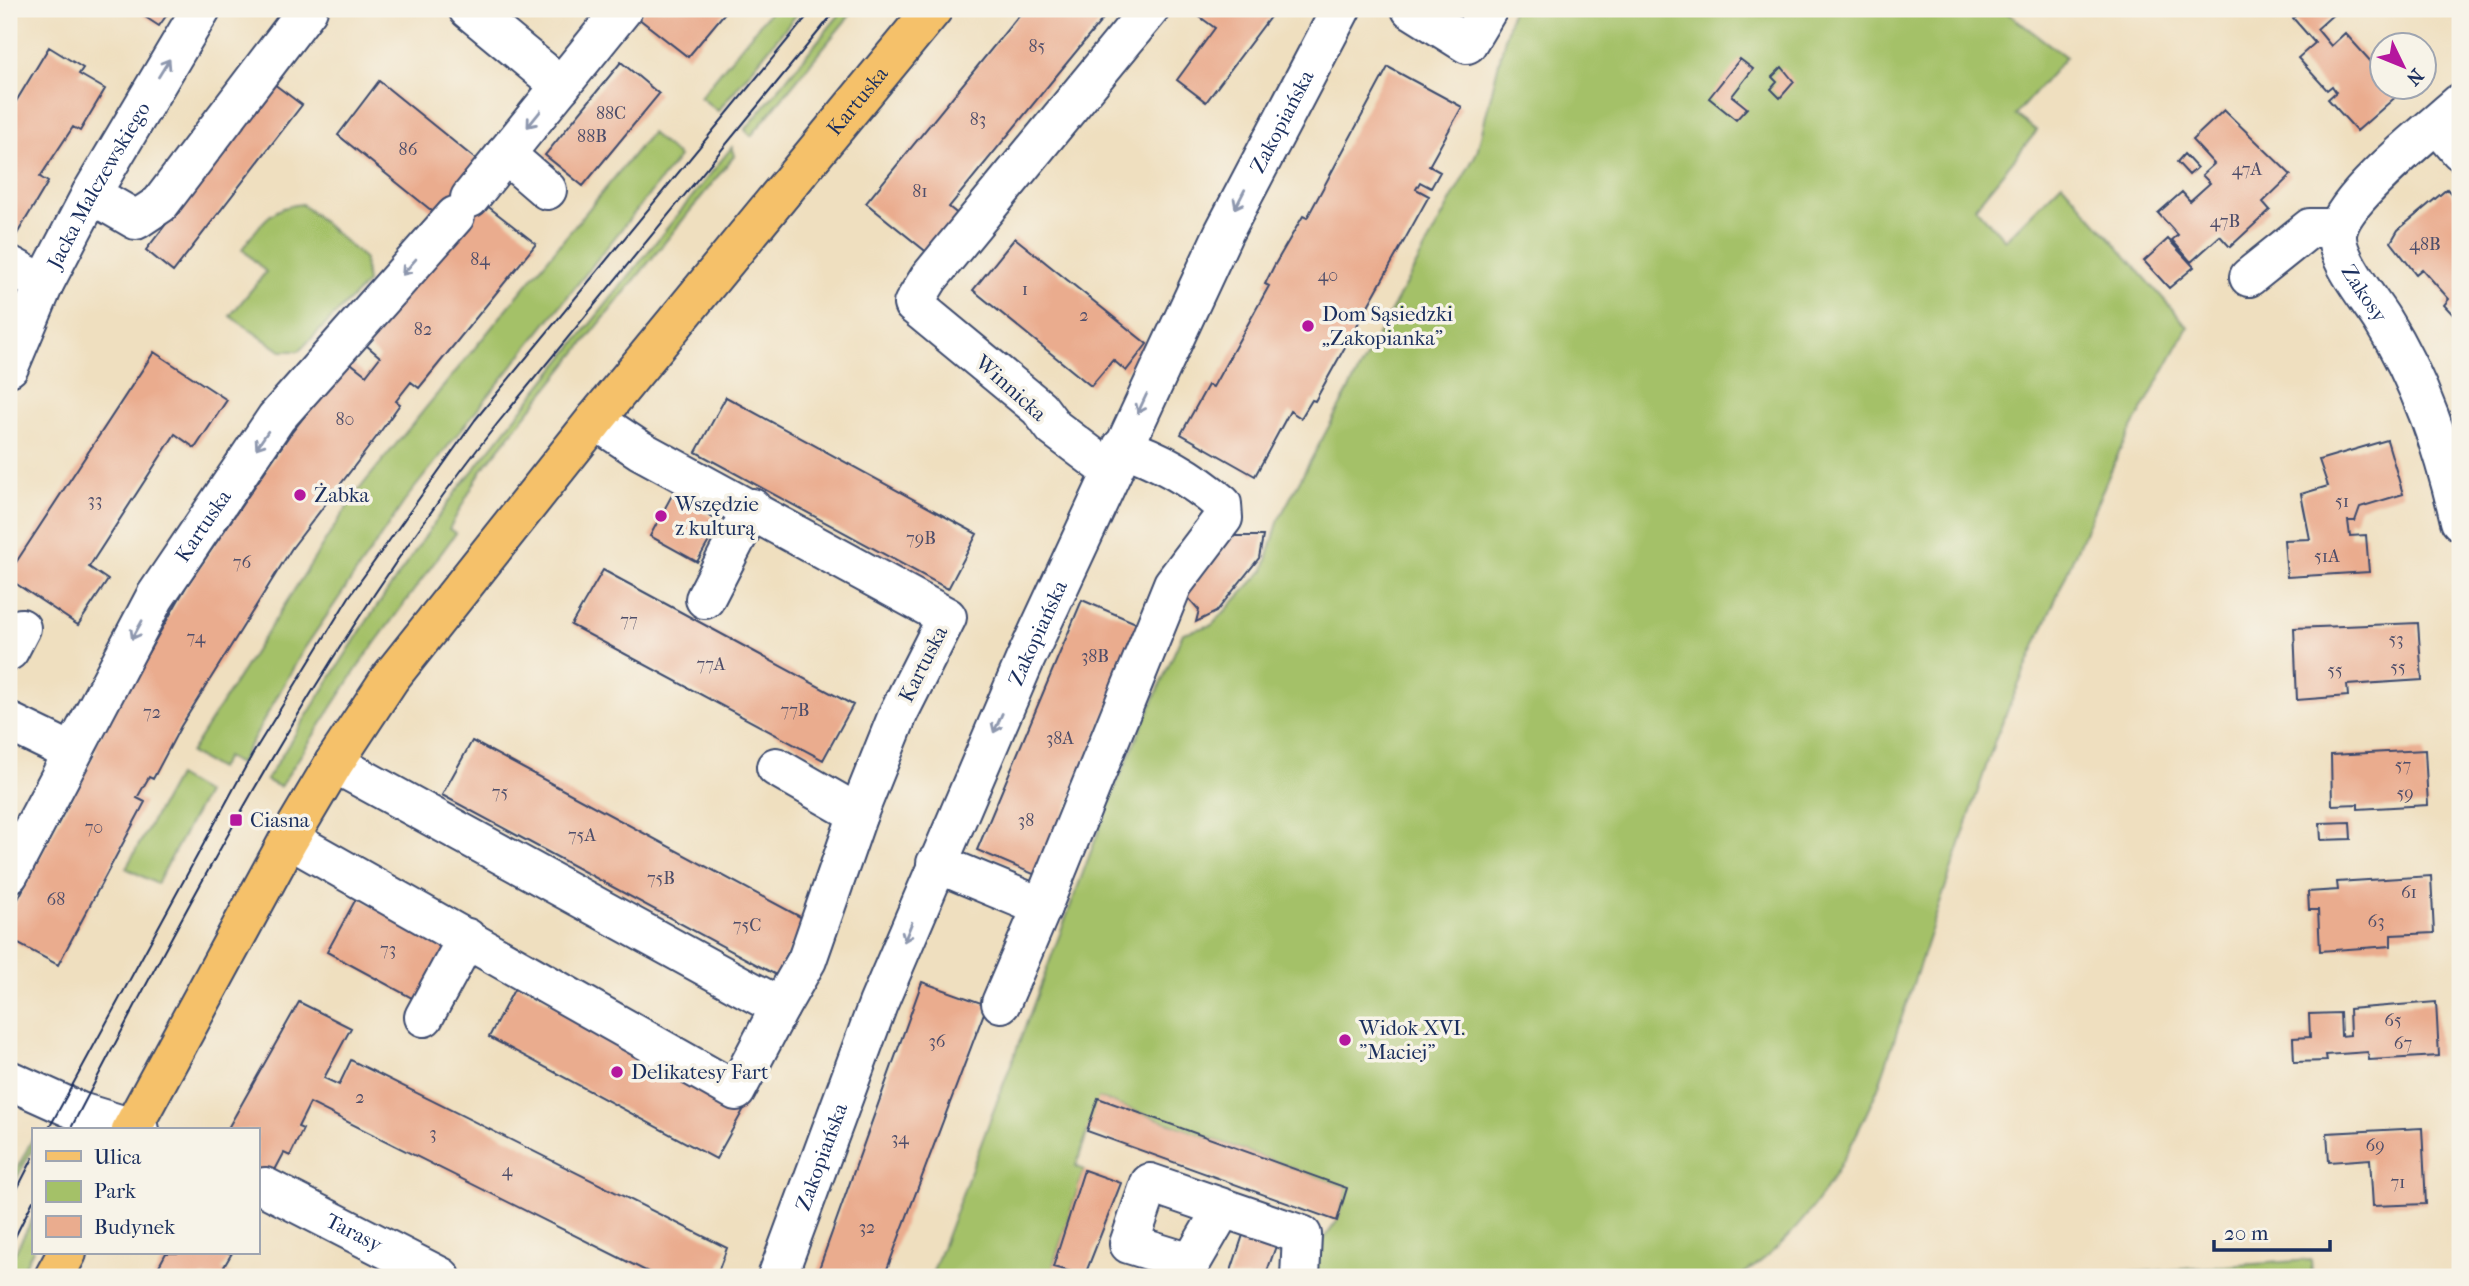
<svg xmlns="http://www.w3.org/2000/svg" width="2469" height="1286" font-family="'IM FELL French Canon',serif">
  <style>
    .green { fill: #a4c168; stroke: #607863; stroke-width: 2 }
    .building { fill: #eaac8e }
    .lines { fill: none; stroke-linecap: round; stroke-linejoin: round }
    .minor-casing { stroke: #3b496d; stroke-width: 42 }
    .major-casing { stroke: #3b496d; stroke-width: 42 }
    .minor { stroke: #fff; stroke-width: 38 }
    .major { stroke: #f5c16b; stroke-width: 38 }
    .tram { stroke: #1b2f5e; stroke-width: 2 }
    .oneway { stroke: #8d97ae }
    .poi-dot { fill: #b5179e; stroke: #f7f3e8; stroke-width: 2.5 }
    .labels { text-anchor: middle; stroke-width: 7; stroke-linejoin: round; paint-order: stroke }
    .number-label { font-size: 18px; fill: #4f4e6a }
    .street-label { font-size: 21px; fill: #1b2f5e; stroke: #f7f3e8 }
    .poi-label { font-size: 21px; fill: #1b2f5e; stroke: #f7f3e8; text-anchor: start }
  </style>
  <rect width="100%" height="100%" fill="#f7f3e8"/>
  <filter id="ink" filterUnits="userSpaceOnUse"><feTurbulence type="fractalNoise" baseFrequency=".0143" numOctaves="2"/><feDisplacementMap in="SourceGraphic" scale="14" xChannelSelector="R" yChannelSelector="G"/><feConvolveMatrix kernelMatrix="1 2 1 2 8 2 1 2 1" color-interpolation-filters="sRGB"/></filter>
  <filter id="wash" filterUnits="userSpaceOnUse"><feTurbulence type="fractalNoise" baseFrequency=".00686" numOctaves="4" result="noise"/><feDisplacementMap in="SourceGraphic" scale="28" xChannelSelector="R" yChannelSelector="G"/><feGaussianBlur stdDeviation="1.57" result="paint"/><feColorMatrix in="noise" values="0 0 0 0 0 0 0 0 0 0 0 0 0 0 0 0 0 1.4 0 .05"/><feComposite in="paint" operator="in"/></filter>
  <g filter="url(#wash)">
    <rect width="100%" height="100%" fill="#efdfbf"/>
    <!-- green -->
    <path class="green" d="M772,9H801L718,111L700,97Z
      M844,9H855L751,136L745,130Z
      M1512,9H2002L2066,57L2015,115L2037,131L1975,207L2005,240L2062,183L2188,327L2119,452L1996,737L1878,1088C1846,1161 1808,1234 1739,1277H1311L1314,1253L1337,1221L1347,1188L1099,1098L1076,1166L1084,1170L1053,1266L1083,1277H931L1116,785L1183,633L1212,625L1264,570L1279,519L1477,152Z
      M651,133L679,157L409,495L304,649L239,764L226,757L219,769L190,753L356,493Z
      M732,147L735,155L481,471L449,529L456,533L364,658L280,787L266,780L365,624L455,493Z
      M302,204L364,258L367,283L299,351H281L230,316L266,272L242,249C261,224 269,207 302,204Z
      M177,776L206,793L157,884L126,868Z
      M33,1138V1148L9,1193V1184Z
      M33,1218V1250L19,1277H9V1264Z
      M2311,1260L2312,1277H2070Z"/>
    <g id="blocks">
      <!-- building -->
      <path class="building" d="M133,9H171L159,26Z
        M582,9H606L596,21Z
        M644,9H728L688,57L638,18Z
        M1024,9H1111L949,207L960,216L929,254L866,203Z
        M1189,9H1276L1206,102L1177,80L1215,28Z
        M2303,9H2333L2336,12L2317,29L2331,46L2345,33L2382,74V88H2394L2399,94L2357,131L2328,99L2336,92L2332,86L2327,90L2298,58L2315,43L2293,18Z
        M49,47L83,68L79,74L105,89L80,131L73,127L40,177L48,182L14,239L9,235V113Z
        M1740,59L1753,69L1732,96L1747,108L1736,120L1709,98Z
        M621,62L659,94L583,186L545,155Z
        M1388,67L1462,107L1429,166L1440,172L1431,188L1420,182L1416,189L1429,196L1315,401L1312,400L1301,418L1290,411L1255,476L1181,434L1208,385L1213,387L1269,286L1265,284L1274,266L1303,216L1307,218Z
        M1782,67L1794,82L1780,98L1771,89L1777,82L1772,77Z
        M379,81L479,162L481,201L536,244L419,388L411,382L396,401L400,404L378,435L292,548L181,726L153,779L149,777L137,798L145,802L58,965L9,939V916L97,749L94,747L186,587L289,436L348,361L366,375L380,357L366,345L437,215L338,135Z
        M274,84L302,105L173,272L146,250Z
        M2224,110L2291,175L2263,202L2270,210L2230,247L2220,236L2191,262L2172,240L2178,235L2158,213L2182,192L2190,201L2210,183L2202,175L2214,164L2192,140Z
        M2184,154L2197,168L2189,175L2177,162Z
        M2447,189L2460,204V322L2444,305L2449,299L2422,269L2416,274L2391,242L2398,230Z
        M1015,238L1147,344L1126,371L1113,360L1091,386L973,290Z
        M2168,239L2194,267L2169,288L2144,261Z
        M154,352L227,400L195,448L175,434L89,567L108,580L78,625L9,579V573Z
        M726,397L977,534L948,589L696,452Z
        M2387,440L2403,494L2360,507L2355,521H2348L2350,536L2366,535L2369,572L2287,577L2284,540L2310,539L2301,494L2328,486L2319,460Z
        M672,495L720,522L697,562L650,536Z
        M1233,536H1263L1259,558L1216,612L1196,622L1199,610L1185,594Z
        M603,570L853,705L823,760L571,625Z
        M1082,600L1143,626L1038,876L977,850Z
        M2418,623L2422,680L2347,685L2348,696L2297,700L2294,628Z
        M472,741L806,920L776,975L442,795Z
        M2425,750L2428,805L2358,809V804L2332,805L2331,755Z
        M2350,822L2351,839L2321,840L2320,823Z
        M2431,876L2434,933L2391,935V946L2320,951L2318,910H2309L2308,892L2338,890L2337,882Z
        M357,897L450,946L421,1003L327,952Z
        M922,982L987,1005L884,1277H816Z
        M517,984L745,1107L716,1159L489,1037Z
        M299,1002L351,1028L324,1078L339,1085L351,1060L727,1248L716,1277H653L654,1275L310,1103L298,1127L303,1129L290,1156L284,1153L257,1204V1130H227Z
        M2436,1002L2439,1056L2369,1060L2368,1052L2326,1055L2327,1061L2294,1062L2293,1038L2310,1037L2309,1014L2340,1013L2341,1036L2350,1035L2349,1009Z
        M1098,1098L1347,1188L1337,1221L1087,1131Z
        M2422,1128L2426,1204L2373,1206L2370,1159L2329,1162L2327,1133Z
        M1084,1170L1121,1183L1085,1275L1091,1277L1053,1267Z
        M1243,1235L1276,1246L1265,1277H1229Z
        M166,1253H232L222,1270L235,1277H153Z"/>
    </g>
  </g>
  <g filter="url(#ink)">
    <use href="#blocks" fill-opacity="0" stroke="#3b496d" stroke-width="2"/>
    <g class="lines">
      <defs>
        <g id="minor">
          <path d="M468,9L561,86"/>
          <path d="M1411,9L1467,44L1488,9"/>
          <path id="s1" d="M2460,103C2432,128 2346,196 2338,229C2331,254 2367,296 2381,318C2421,382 2443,448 2460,521"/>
          <path d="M2437,124L2460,151"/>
          <path d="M505,154L547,190"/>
          <path d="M91,194L136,220L160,204L308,9"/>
          <path d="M470,198L623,9"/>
          <path d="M9,265L44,284"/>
          <path d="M2249,277L2310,228H2338"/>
          <path id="s2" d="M9,367L44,284L91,194L201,9"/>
          <path d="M595,420L640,450L947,617L899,712L858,814L807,960L780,1007"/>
          <path d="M1111,471L1054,428L1039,408L913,304L929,278L1150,9"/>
          <path d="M705,599L752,508"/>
          <path d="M9,651L21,628"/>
          <path d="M9,722L71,752"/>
          <path d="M776,767L858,814"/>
          <path d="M289,839L736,1091L780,1007L334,763"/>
          <path d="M936,863L1042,907L1001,1003"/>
          <path id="s3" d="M9,874L155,597L276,418L455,216"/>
          <path d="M1042,907L1173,584L1223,518L1222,504C1193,479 1158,459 1122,447"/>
          <path d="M424,1017L467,938"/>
          <path d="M9,1080L80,1112L139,1130"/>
          <path id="s4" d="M265,1187L441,1277"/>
          <path d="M1223,1208L1191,1263L1129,1244L1150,1183L1302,1235L1300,1277"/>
          <path id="s5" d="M777,1277L878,1004L1025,660L1224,232L1341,9"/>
        </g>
        <g id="major">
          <path id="s6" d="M131,1130L289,839L334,763L390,678L595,420L933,9"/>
          <path d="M54,1277L67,1253"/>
        </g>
      </defs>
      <!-- minor casing -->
      <use href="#minor" class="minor-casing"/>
      <!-- major casing -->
      <use href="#major" class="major-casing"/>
      <!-- minor -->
      <use href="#minor" class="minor"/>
      <!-- major -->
      <use href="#major" class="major"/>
      <!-- tram -->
      <path class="tram" d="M48,1130L252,755L349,597L475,420L813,9
        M70,1130C197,886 326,641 497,424L837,9
        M9,1205L33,1158
        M9,1249L33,1201"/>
    </g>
    <!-- one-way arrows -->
    <defs><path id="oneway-shaft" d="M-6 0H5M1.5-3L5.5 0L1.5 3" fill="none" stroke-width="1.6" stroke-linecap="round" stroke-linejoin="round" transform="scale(1.75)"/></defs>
    <g class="oneway">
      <use href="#oneway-shaft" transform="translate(164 68) rotate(-58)"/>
      <use href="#oneway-shaft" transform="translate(534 119) rotate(129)"/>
      <use href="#oneway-shaft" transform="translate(1240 199) rotate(117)"/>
      <use href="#oneway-shaft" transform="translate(409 267) rotate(131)"/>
      <use href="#oneway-shaft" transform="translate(1142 404) rotate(115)"/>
      <use href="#oneway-shaft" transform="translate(262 440) rotate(124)"/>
      <use href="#oneway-shaft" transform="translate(137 630) rotate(119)"/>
      <use href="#oneway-shaft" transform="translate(998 723) rotate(114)"/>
      <use href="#oneway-shaft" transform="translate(908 932) rotate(112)"/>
    </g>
  </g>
  <!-- markers -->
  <g class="poi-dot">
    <circle cx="1308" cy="326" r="7"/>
    <circle cx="300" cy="495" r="7"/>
    <circle cx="661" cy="516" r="7"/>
    <rect x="229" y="813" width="14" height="14" rx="3.5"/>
    <circle cx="1345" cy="1040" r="7"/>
    <circle cx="617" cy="1072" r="7"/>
  </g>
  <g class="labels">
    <!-- number labels -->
    <g class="number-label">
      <text x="1037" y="52">85</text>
      <text x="611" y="119">88C</text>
      <text x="978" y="125">83</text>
      <text x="592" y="142">88B</text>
      <text x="408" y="155">86</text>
      <text x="2247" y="175">47A</text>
      <text x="920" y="197">81</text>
      <text x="2225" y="227">47B</text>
      <text x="2425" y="250">48B</text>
      <text x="480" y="265">84</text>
      <text x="1328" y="281">40</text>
      <text x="1025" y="295">1</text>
      <text x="1084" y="321">2</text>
      <text x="423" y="335">82</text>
      <text x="345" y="425">80</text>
      <text x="95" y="506">33</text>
      <text x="2342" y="507">51</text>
      <text x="921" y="544">79B</text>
      <text x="2327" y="562">51A</text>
      <text x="242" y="568">76</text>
      <text x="629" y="626">77</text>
      <text x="196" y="643">74</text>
      <text x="2396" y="645">53</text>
      <text x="1095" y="662">38B</text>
      <text x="711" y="670">77A</text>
      <text x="2398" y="673">55</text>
      <text x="2335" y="676">55</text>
      <text x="795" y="716">77B</text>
      <text x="152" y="718">72</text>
      <text x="1060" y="744">38A</text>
      <text x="2403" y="771">57</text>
      <text x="500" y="798">75</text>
      <text x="2405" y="799">59</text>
      <text x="1026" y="826">38</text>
      <text x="94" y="833">70</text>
      <text x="582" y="841">75A</text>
      <text x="661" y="884">75B</text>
      <text x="2409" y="898">61</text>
      <text x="56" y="905">68</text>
      <text x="2376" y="927">63</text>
      <text x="747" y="931">75C</text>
      <text x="388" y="955">73</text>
      <text x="2393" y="1026">65</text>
      <text x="937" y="1047">36</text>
      <text x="2403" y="1049">67</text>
      <text x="360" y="1103">2</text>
      <text x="433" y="1139">3</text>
      <text x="900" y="1144">34</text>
      <text x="2375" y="1151">69</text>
      <text x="507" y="1176">4</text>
      <text x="2398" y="1188">71</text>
      <text x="867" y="1233">32</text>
    </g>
    <!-- street labels -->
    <g class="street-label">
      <text dy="7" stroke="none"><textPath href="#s6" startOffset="1264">Kartuska</textPath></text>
      <text dy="7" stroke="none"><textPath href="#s5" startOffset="1262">Zakopiańska</textPath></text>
      <text dy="7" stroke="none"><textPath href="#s2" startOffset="203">Jacka Malczewskiego</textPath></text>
      <text dy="7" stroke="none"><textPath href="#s1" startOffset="248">Zakosy</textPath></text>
      <text transform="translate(1011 388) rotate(42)" y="7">Winnicka</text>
      <text dy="7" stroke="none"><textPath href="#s3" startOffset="399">Kartuska</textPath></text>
      <text dy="7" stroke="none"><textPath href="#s5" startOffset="695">Zakopiańska</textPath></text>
      <text transform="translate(923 664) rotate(-63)" y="7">Kartuska</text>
      <text dy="7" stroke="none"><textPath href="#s5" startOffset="128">Zakopiańska</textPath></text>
      <text dy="7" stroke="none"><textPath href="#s4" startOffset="100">Tarasy</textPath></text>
    </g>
    <!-- poi labels -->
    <g class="poi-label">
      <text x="1322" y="321">Dom Sąsiedzki<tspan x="1322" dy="24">„Zakopianka”</tspan></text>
      <text x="314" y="502">Żabka</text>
      <text x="675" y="511">Wszędzie<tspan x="675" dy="24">z kulturą</tspan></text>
      <text x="250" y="827">Ciasna</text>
      <text x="1359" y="1035">Widok XVI.<tspan x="1359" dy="24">"Maciej"</tspan></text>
      <text x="631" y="1079">Delikatesy Fart</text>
    </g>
  </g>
  <!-- margin -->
  <rect width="2469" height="1286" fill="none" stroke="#f7f3e8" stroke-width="35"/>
  <!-- legend -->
  <rect x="32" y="1128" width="228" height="126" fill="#f7f3e8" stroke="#9fa5b1" stroke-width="2"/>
  <rect x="46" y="1151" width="35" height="10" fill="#f5c16b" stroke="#9fa5b1" stroke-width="2"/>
  <text x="94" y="1164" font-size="21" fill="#1b2f5e">Ulica</text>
  <rect x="46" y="1181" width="35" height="21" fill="#a4c168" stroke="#9fa5b1" stroke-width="2"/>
  <text x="94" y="1198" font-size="21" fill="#1b2f5e">Park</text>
  <rect x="46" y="1216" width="35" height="21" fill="#eaac8e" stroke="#9fa5b1" stroke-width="2"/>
  <text x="94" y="1234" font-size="21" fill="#1b2f5e">Budynek</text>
  <!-- north arrow -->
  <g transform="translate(2403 66) rotate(133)"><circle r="33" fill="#f7f3e8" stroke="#9fa5b1" stroke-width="2"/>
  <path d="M0-5L12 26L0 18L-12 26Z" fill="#b5179e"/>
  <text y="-10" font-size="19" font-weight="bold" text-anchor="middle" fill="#1b2f5e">N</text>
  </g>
  <!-- scale -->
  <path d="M2214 1240v10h116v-10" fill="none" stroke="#1b2f5e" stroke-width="3.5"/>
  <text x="2224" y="1240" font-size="21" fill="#1b2f5e" stroke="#f7f3e8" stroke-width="5" paint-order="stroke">20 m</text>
</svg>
